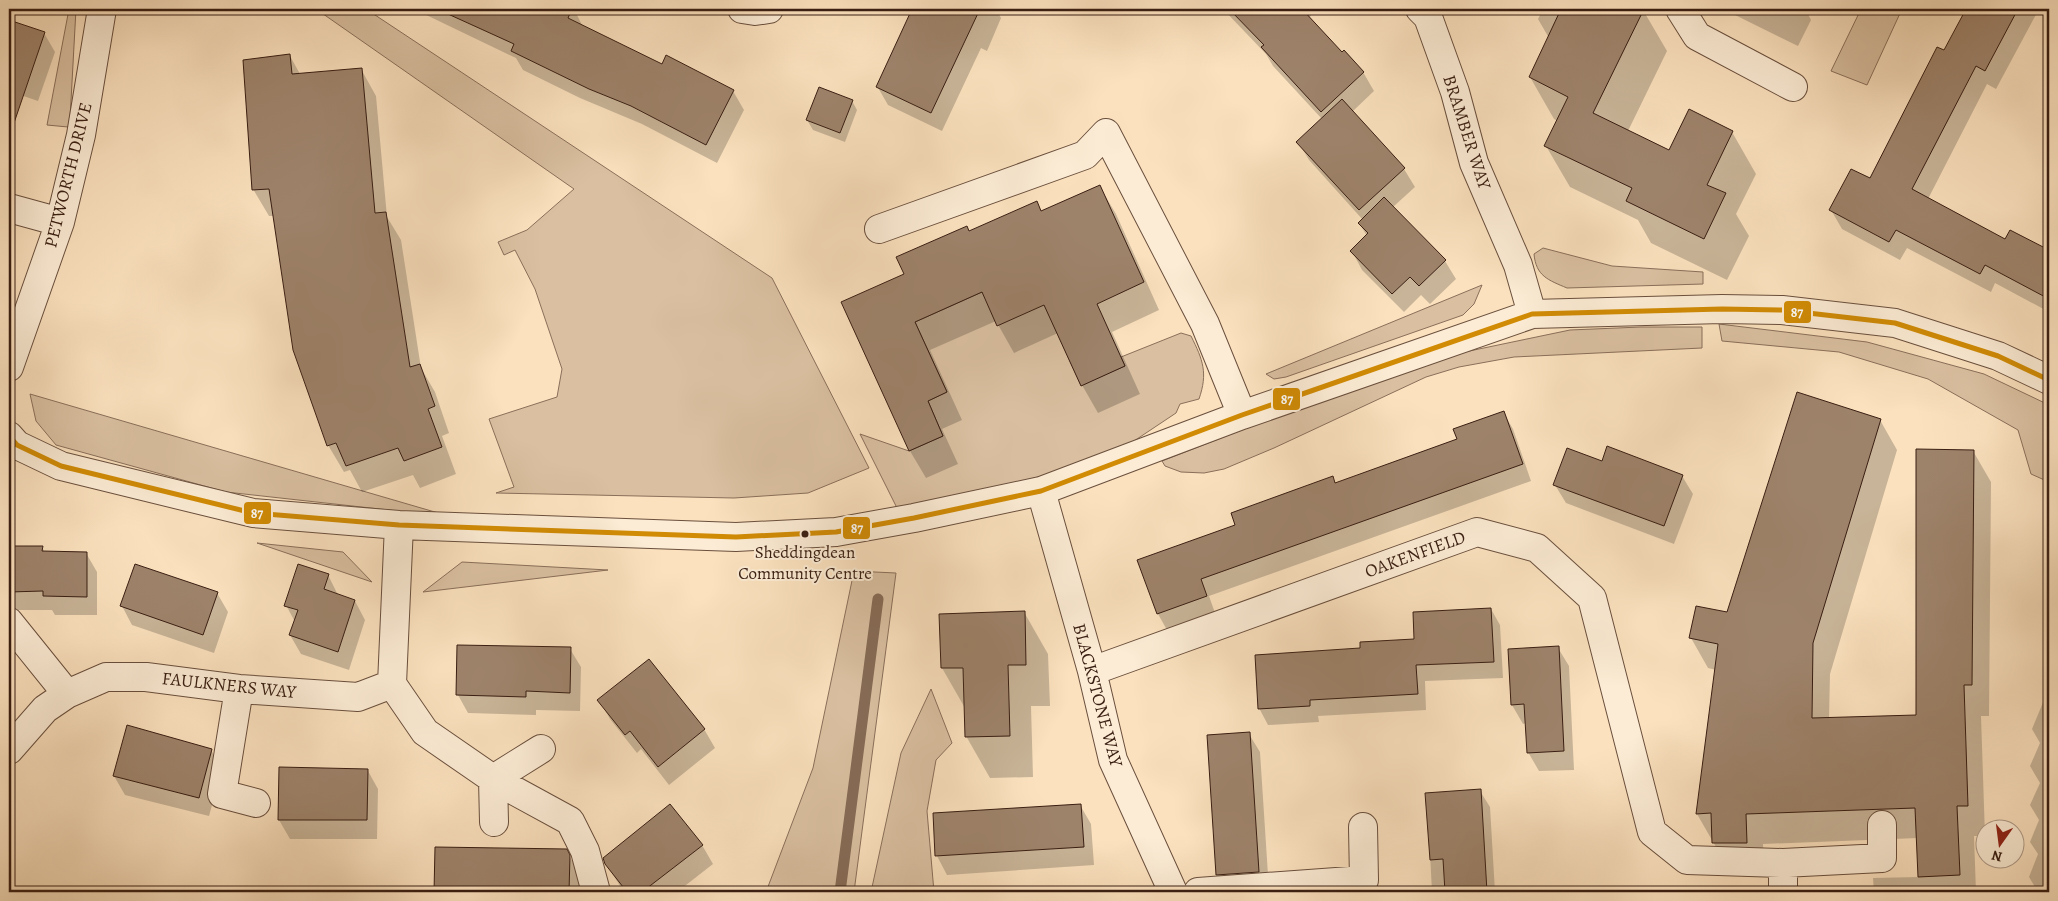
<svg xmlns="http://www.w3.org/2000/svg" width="2058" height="901" font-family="Alegreya,serif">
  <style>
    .green { fill: #dac0a1; stroke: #8a6f5a }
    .shadow { fill: #0003 }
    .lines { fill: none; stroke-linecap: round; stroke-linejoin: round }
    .stream { stroke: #866b56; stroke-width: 11 }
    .building { fill: #9e836b; stroke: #391e12 }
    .minor-casing { stroke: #6a4f3d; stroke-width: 30 }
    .minor { stroke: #fcecd5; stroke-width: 28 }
    .bus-1-casing { stroke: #fcecd5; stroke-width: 9 }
    .bus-1 { stroke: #d18b04; stroke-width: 5 }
    .bus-dot { fill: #391e12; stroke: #fcecd5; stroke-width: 2 }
    .labels { text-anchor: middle; stroke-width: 4; stroke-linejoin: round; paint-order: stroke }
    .bus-label { font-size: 17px; fill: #391e12; stroke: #fcecd5 }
    .street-label { font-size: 18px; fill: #391e12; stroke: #fcecd5 }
    .line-badge { stroke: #fcecd5; stroke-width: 2 }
    .badge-label { font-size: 14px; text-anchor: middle; font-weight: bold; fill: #fff }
  </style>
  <rect width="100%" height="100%" fill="#fbe1be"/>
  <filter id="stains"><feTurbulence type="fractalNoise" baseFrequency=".004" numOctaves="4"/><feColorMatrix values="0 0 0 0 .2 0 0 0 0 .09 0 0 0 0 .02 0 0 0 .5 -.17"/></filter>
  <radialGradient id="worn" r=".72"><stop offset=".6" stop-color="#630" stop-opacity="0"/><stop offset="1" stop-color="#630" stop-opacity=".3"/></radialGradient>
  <!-- green -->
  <path class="green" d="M69,9H76L70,119L68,127L47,125Z
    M316,9H366L772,278L869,468L808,493L734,498L496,493L514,487L489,419L557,397L562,369L535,289L515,250L504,255L498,242L527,230L574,189Z
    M1861,9H1902L1867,85L1831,71Z
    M1543,248L1612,266L1703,272V284L1567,288C1548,280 1536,276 1534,254Z
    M1482,285L1474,304L1463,315L1286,377L1274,379L1266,374Z
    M982,292L1044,304L1081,385L1125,366L1121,357L1181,333L1191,336C1203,360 1208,373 1199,399L1180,404L1176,413L1122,449L1049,474L982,492L897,508L860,434L909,451L943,436L928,401L947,392L915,322Z
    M1719,324L1867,342L1984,374L2049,405V482L2031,474L2018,430L1928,379L1839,352L1722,341Z
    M1641,327H1702V348L1514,357L1459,367L1426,377L1274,448L1224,469L1204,473L1181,472L1165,466L1162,461L1252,426L1455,354L1570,330Z
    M30,394L452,517L226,492L56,445L36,421Z
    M257,543L343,552L372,582Z
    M462,562L608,570L423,592Z
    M854,571L896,573L854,892H766L813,768Z
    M931,689L952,743L936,760L927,811L934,892H871L901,753Z"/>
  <!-- shadow -->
  <path class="shadow" d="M418,9H574L583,27L662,66L667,57L733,91L744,110L717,163L642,124L580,98L523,70L516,58L420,12Z
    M911,9H996L1001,18L987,51L981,48L942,131L888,105L877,86L912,11Z
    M1223,9H1309L1312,14L1309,18L1342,54L1363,72L1374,91L1352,112L1404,169L1415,187L1393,207L1445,261L1456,279L1430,304L1421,295L1404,312L1362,270L1352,251L1367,236L1359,223L1363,220L1309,160L1298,142L1322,119L1273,66L1266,54Z
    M1543,9L1643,10L1667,51L1628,131L1670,152L1732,132L1756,174L1736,214L1749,236L1727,280L1651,243L1638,220L1570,187L1546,146L1558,121L1554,119L1530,77L1549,38L1538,19Z
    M1726,9H1808L1807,12L1811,20L1798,46L1727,11Z
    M1968,9H2039L1996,89L1987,84L1928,199L2006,241L2011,232L2049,252V312L1995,283L1991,292L1907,248L1900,260L1842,229L1831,210L1870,180L1945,52Z
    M9,21L44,33L55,52L38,101L9,91Z
    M290,56L300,74L361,69L376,96L387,217L401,240L421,368L435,392L449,433L442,436L456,474L420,488L413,475L362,492L350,470L344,472L328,445L275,216H269L253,189Z
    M852,101L857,110L845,142L813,130L807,120Z
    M1100,187L1116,214L1159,310L1112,332L1140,394L1098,413L1082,385L1058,333L1014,353L996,321L930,350L962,420L942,429L958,464L926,478L910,451L905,275L969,233L1042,212Z
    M1503,412L1513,429L1531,481L1209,596L1215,613L1167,630L1158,614L1139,561L1237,525L1332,478L1336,484L1458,439Z
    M1880,420L1897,450L1830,674L1829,719L1917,716L1973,451L1991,482L1989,716H1981L1985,836H1974L1976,892H1874L1873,878L1919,877L1918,838L1763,844L1764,873H1731L1697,814L1716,670L1708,668L1691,638L1728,614Z
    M1682,476L1693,494L1674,544L1566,503L1555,485Z
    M9,547H42L45,553H86L97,572V615H55L52,610H10Z
    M328,575L338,595L355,601L365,620L349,670L301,654L290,635L295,622L286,605Z
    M217,593L228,612L214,653L132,625L122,606Z
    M1491,609L1500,625L1503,678L1425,681L1426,710L1318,716L1319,722L1268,725L1259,708L1362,650L1416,640Z
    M1024,612L1048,654L1050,706H1031L1033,777L990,778L966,736L965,708L942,668Z
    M1558,648L1569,666L1574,770L1539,771L1528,752L1526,723L1523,724L1512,705Z
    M570,649L581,667L580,711L536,710V715L468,713L458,695Z
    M2049,652V665L2046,660Z
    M2049,688V892H2038L2029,877L2038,854L2030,842L2039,820L2030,805L2040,783L2030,766L2040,743L2032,729Z
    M599,700L704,729L715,748L669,785L641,749L637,753L610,719Z
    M1249,734L1260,752L1269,890L1227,892L1217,875Z
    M211,750L222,769L209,816L125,795L114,776Z
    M368,771L378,789L377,839H290L279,820Z
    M1480,791L1490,807L1495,892H1432L1427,794Z
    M1080,805L1091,824L1094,865L947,875L937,856Z
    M702,845L713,864L677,892H624L606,864Z
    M436,848L566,850L580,875V892H435Z"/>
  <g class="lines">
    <!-- stream -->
    <path class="stream" d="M840,892L878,599"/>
  </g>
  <!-- building -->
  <path class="building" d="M437,9H572L568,18L662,64L666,55L734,90L706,145L631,106L589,89L511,51L514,44Z
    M912,9H980L931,113L876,87Z
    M1229,9H1302L1342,52L1344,50L1364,72L1321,112L1261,47L1264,45Z
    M1561,9H1644L1593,113L1669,150L1689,109L1733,131L1707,185L1726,193L1704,239L1626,201L1632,188L1544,146L1568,97L1529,77Z
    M1966,9H2018L1985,71L1976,66L1912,189L2005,239L2010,230L2049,250V299L1985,265L1980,274L1896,230L1889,242L1829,210L1851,169L1870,178L1937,47L1944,50Z
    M9,20L45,32L14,123L9,122Z
    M290,54L292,74L362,68L375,213L386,212L410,367L420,364L435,406L428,409L442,447L404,461L398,448L346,466L336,443L327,446L293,350L269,189L252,190L243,60Z
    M819,87L853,100L840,133L806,120Z
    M1342,99L1405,168L1359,210L1296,142Z
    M1100,185L1144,282L1097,304L1125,366L1081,386L1044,305L997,326L982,292L915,322L947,392L928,401L943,436L909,451L841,302L904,274L896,257L967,226L969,231L1037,201L1041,211Z
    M1384,197L1446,260L1419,286L1410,277L1392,294L1350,251L1368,233L1358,223Z
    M1797,392L1881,419L1813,643L1812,718L1916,715V449L1974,450L1972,685H1964L1968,806H1957L1960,875L1918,877L1915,808L1746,814L1747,843H1712L1711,813L1696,814L1718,644L1689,638L1696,606L1727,612Z
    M1504,411L1523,464L1201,579L1207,596L1157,614L1137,560L1235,525L1231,513L1333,476L1335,483L1457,439L1453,429Z
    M1607,446L1683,475L1664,526L1553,485L1567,448L1602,461Z
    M9,546H43L42,551L87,552V597L43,596V591L9,592Z
    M135,564L218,592L203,635L120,606Z
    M298,564L329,574L324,589L355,600L338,652L289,635L298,610L284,606Z
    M1491,608L1494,662L1416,665L1418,694L1310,700V706L1258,709L1255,655L1360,648V642L1414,639L1413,612Z
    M1025,611L1026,665H1008L1010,736L965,737L963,668H941L939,614Z
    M457,645L571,647L570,693L526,691V697L456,695Z
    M1559,646L1564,751L1527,753L1524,704L1511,705L1508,649Z
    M649,659L705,729L658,767L630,731L625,735L597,700Z
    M127,725L212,749L199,798L113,776Z
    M1250,732L1259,872L1216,875L1207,735Z
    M279,767L368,769L367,820H278Z
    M1481,789L1487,892H1445L1443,859L1430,860L1425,793Z
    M670,804L703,845L642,892H627L605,864L603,858Z
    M1081,804L1084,847L935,856L933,813Z
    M435,847L567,849L570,855L569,892H434Z"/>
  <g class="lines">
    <defs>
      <path id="minor" d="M742,9L755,11L769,9
        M1420,9L1428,17L1455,92L1474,163L1518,265L1532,314
        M1680,9L1697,36L1793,87
        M9,208L60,222
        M879,229L1085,155L1106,133L1205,324L1242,415
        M9,367L60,222L81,135L102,9
        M9,436L17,445L61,466L253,513L399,525L736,537L836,532L914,518L1041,491L1242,415L1532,314L1722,309L1782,310L1895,323L1998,356L2049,380
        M1041,491L1092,671L1113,760L1173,892
        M9,622L67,694L45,709L9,750
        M1092,671L1477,532L1537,548L1592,598L1652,832L1687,860L1783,863
        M392,684L425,732L493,779L570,821L585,851L596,892
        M239,689L222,794L256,803
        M67,694L106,677H146L239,689L358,697L392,684L399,525
        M494,822L493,779L541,749
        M1198,892L1364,880L1363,827
        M1783,892V863L1882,858V825"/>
    </defs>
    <!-- minor casing -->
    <use href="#minor" class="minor-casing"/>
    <!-- minor -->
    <use href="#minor" class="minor"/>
    <defs>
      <path id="bus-1" d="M9,436L17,445L61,466L253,513L399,525L736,537L836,532L914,518L1041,491L1242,415L1532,314L1722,309L1782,310L1895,323L1998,356L2049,380"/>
    </defs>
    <!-- bus-1 casing -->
    <use href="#bus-1" class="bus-1-casing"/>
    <!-- bus-1 -->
    <use href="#bus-1" class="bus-1"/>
  </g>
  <!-- markers -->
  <circle class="bus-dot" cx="805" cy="534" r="4.5"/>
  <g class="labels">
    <!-- bus labels -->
    <g class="bus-label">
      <text x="805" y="558">Sheddingdean<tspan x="805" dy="21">Community Centre</tspan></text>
    </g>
    <!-- street labels -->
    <g class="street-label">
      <text transform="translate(1467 132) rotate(72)" y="6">BRAMBER WAY</text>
      <text transform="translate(68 175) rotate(-76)" y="6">PETWORTH DRIVE</text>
      <text transform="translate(1415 554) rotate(-20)" y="6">OAKENFIELD</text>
      <text transform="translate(229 685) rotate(6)" y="6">FAULKNERS WAY</text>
      <text transform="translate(1098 695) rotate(75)" y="6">BLACKSTONE WAY</text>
    </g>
  </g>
  <g class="line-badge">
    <rect x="1783" y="300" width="29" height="24" rx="5" fill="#d18b04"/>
    <rect x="1272" y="387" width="29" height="24" rx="5" fill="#d18b04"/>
    <rect x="243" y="501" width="29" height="24" rx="5" fill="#d18b04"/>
    <rect x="842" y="516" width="29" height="24" rx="5" fill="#d18b04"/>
  </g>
  <g class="badge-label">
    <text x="1797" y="317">87</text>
    <text x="1287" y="404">87</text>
    <text x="257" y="518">87</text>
    <text x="857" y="533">87</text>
  </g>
  <!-- margin -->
  <rect width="2058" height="901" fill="none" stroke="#fbe1be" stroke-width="30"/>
  <rect x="10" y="10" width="2038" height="881" fill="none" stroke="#391e12" stroke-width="2.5"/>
  <rect x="15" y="15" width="2028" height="871" fill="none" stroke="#391e12"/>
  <!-- north arrow -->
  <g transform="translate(2000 844) rotate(194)"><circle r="24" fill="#fcecd5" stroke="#ae9a87"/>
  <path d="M0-4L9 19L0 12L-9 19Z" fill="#8f2418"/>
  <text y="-8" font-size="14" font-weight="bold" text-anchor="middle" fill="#391e12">N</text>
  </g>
  <rect width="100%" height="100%" filter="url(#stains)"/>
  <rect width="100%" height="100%" fill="url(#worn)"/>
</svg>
